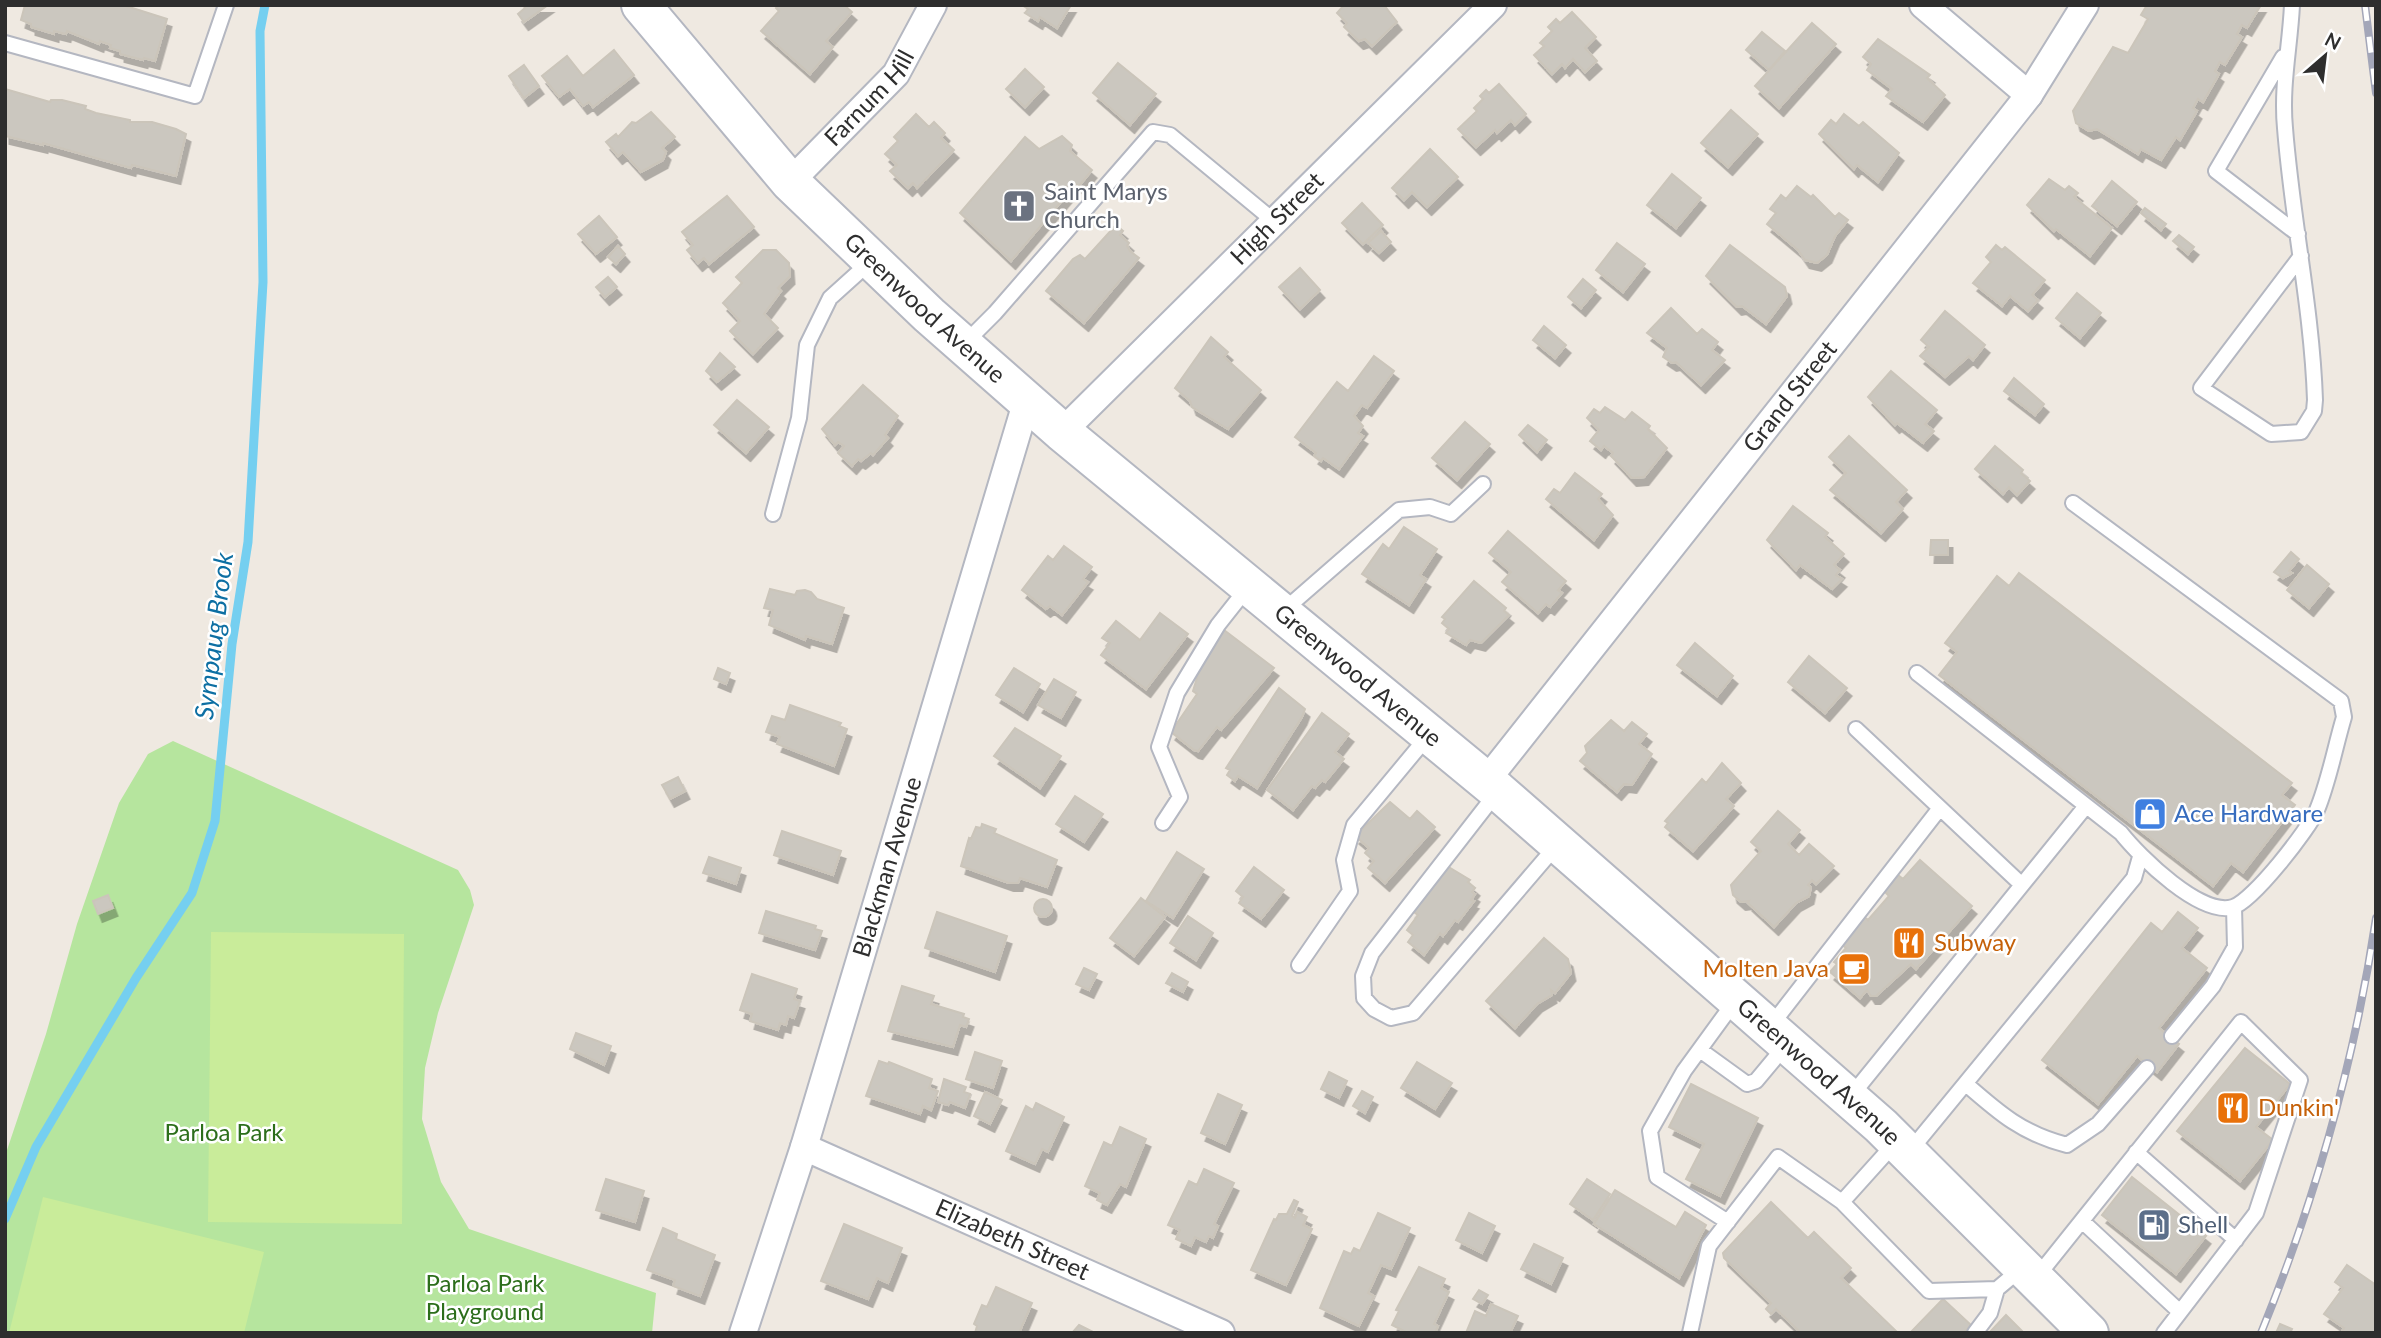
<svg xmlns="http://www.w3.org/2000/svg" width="2381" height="1338" font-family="Lato,sans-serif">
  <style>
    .green { fill: #b6e59e }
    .pitch { fill: #c9ec9a }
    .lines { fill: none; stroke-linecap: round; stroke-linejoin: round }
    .stream { stroke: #75cff0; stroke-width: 9 }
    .building { fill: #cbc7bf; stroke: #cbc5ba; stroke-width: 2; filter: url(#shadow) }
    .service-casing { stroke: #b4b7c1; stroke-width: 18 }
    .minor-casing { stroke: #b4b7c1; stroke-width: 30 }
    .secondary-casing { stroke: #b4b7c1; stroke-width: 42 }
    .service { stroke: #fff; stroke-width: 14 }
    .minor { stroke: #fff; stroke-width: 26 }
    .secondary { stroke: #fff; stroke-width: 38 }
    .rail-casing { stroke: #a3a6b8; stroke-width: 8 }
    .rail { stroke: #fff; stroke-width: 5; stroke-dasharray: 16; stroke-linecap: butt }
    .labels { text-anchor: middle; stroke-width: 5; stroke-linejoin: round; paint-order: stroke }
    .street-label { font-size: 24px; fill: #2e2e2e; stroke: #fff }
    .worship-label { font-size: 24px; fill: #5b616d; stroke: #fff; text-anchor: start }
    .shop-label { font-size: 24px; fill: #366cbe; stroke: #fff; text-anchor: start }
    .food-label { font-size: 24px; fill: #c56008; stroke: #fff; text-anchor: start }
    .park-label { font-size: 24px; fill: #2c6e1b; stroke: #fff }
    .service-label { font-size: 24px; fill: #4e5e75; stroke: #fff; text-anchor: start }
    .water-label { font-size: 26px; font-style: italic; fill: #0d6fa3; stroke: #fff }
  </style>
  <defs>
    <filter id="shadow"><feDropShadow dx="4.5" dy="8" stdDeviation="0" flood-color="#0004"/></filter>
  </defs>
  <rect width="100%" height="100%" fill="#efe9e1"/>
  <!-- green -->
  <path class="green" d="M173,741L458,870L470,890L474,905L438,1013L425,1068L422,1119L441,1182L469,1229L656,1293L652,1333H5V1156L46,1034L77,924L119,803L148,754Z"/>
  <!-- pitch -->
  <path class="pitch" d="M211,932L404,934L402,1224L208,1222Z
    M43,1197L264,1252L244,1333H9Z"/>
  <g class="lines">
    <!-- stream -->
    <path class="stream" d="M5,1219L36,1147L136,978L192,893L215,821L232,644L248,542L263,282L260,31L265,5"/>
  </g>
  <!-- building -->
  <path class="building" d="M25,5H123L167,19L155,61L144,58L143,60L120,54V51L110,48L111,45L100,41L99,44L67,31L66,34L54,31V34L31,27V24L21,20Z
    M523,5H548L524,22L518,14L525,8Z
    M779,5H844L852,12L826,41L833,47L810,74L761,31L779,11L776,8Z
    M1022,5H1071L1057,28L1040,17L1038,21L1025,13L1028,9Z
    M1384,5L1397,22L1372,46L1365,39L1359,41L1344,27L1347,23L1337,13L1344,5Z
    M2147,5H2261L2247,28L2242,25L2237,34L2242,37L2225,65L2220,62L2215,71L2219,74L2203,102L2198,99L2193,108L2197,111L2180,140L2176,137L2161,160L2141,149L2138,154L2097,129L2089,131L2076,123L2073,111L2113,47L2128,53L2148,19L2141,15Z
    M1572,12L1596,37L1585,48L1597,61L1585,72L1573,59L1565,68L1562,64L1552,74L1534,55L1544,46L1540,43L1552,31L1548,27L1556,19L1560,23Z
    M1812,23L1836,44L1779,108L1755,86Z
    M1762,32L1785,51L1769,70L1746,50Z
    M1878,39L1930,75L1927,78L1945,95L1923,122L1886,96L1892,89L1867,70L1871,64L1863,57Z
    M614,50L634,75L593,107L589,102L583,106L570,89L559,97L542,76L567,56L583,76Z
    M1118,63L1156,94L1130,125L1093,93Z
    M524,65L539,86L524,98L509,76Z
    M1025,69L1044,87L1025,107L1006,89Z
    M1499,84L1526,114L1515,125L1511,120L1497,133L1495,130L1476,147L1458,129L1477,111L1474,108L1483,99L1480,96L1486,90L1489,93Z
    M5,89L50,102L51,100H62L86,106L85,109L96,113L130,120V122H152L176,129L186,134L176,176L132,165L131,168L43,143V145L5,136Z
    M1731,110L1758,134L1728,167L1701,143Z
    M651,112L675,137L662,148L666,152L663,160L641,172L623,152L618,156L606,142L616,134L618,137L632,122L636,123Z
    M916,114L929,127L934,122L945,133L941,138L954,150L917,188L913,183L908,188L890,171L897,165L885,154L898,141L894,137Z
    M1844,114L1859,126L1863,122L1899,153L1878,182L1857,165L1854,169L1819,134L1831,120L1836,124Z
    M1062,136L1072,145L1070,151L1092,170L1079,186L1076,184L1011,261L960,213L1025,137L1039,149Z
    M1430,149L1458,177L1427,207L1412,192L1404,200L1392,188Z
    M1672,174L1701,198L1676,228L1647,205Z
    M2049,179L2065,190L2069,186L2078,193L2074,197L2112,228L2090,256L2056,229L2054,231L2027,205Z
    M2112,181L2137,202L2117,226L2092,206Z
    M1797,186L1811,197L1813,195L1835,217L1839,213L1848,220L1835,236L1827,255L1817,263L1805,260L1798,250L1767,224L1776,213L1770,209L1781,195L1786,199Z
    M727,196L754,227L709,264L704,258L698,263L687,250L693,245L682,232Z
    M1362,203L1383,225L1363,244L1342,223Z
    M2145,208L2166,224L2161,230L2141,213Z
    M599,216L617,237L596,254L578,234Z
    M1116,225L1123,231L1120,235L1129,243L1127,246L1130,251L1139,258L1084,323L1046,291L1073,259L1080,255L1085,259Z
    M1381,231L1391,242L1379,253L1368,243Z
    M2179,235L2194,247L2188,254L2173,241Z
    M1617,243L1645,264L1623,292L1596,270Z
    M1730,245L1785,287L1787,296L1766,324L1742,306L1737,307L1706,276Z
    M1996,245L2002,250L2005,247L2045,280L2032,295L2038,300L2028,311L2010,296L2002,306L1973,283L1991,262L1986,257Z
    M618,246L625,254L616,264L608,257Z
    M763,250H776L789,263L790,276L778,288L781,291L764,314L778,328L753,354L730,331L740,321L723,303L742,283L736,277Z
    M1300,268L1320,290L1300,309L1279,287Z
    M608,277L617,287L605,297L596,287Z
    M1583,279L1596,290L1581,308L1568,297Z
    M2077,293L2101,313L2080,338L2056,318Z
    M1671,308L1697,334L1702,329L1718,342L1712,350L1725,360L1701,385L1676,362L1672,363L1663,357L1667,348L1647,333Z
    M1945,311L1985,345L1973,360L1969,356L1945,377L1920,356L1929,347L1921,340Z
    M1544,326L1566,345L1555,358L1533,340Z
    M1211,337L1228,352L1224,357L1261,390L1228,429L1192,407L1190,401L1175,388Z
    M720,353L735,367L717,382L706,371Z
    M1374,356L1394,371L1367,408L1362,405L1354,416L1363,426L1358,433L1363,436L1339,469L1323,458L1321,461L1314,456L1316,453L1295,437L1337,382L1348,391Z
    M1891,371L1937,410L1925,424L1934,431L1923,443L1897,423L1895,425L1868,397Z
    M2014,378L2044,404L2035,415L2004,391Z
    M863,385L898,416L885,435L888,438L873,455L871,453L861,461L858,459L852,466L838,453L844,446L838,442L835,445L822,429Z
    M737,400L769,427L746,453L714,425Z
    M1605,407L1625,420L1632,412L1650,426L1648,429L1667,448L1644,477L1632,478L1611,456L1613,453L1604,446L1601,450L1590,441L1599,430L1587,418L1594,409L1600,413Z
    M1465,422L1490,444L1457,480L1432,458Z
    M1528,425L1547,440L1537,452L1519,435Z
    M1849,436L1907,490L1896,502L1903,509L1881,533L1830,490L1846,473L1829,457Z
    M1995,446L2023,470L2021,473L2030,481L2017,495L2009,487L2003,494L1975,469Z
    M1575,473L1602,494L1598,499L1613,515L1594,540L1546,499L1554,489L1560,493Z
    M1793,506L1828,533L1825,537L1844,554L1834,565L1840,570L1836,575L1842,579L1832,589L1800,565L1796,570L1767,540Z
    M1404,527L1437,549L1420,575L1426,579L1409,605L1362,574L1383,544L1389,549Z
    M1508,531L1566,581L1558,590L1562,593L1550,607L1546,604L1538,613L1502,582L1511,572L1489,553Z
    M1931,540H1948V555H1930Z
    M1064,546L1092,567L1083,579L1088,582L1062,615L1050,606L1046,609L1022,590L1048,556L1053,560Z
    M2291,552L2299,559L2289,571L2292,573L2283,578L2274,572Z
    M2307,565L2329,584L2309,608L2287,590Z
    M2019,573L2292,783L2282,795L2295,805L2243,872L2231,863L2213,886L1939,675L1957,652L1945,643L1997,576L2009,586Z
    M1474,581L1506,608L1504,611L1509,615L1481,643L1470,640L1466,645L1446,633L1449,629L1442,623L1445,619L1442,617Z
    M770,589L795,595L797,591L805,590L811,592L817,599L844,608L832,644L806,636L805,640L769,625L773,610L764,608Z
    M1160,613L1188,634L1146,689L1101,655L1110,643L1102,638L1116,621L1140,640Z
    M1224,630L1274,668L1221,730L1217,727L1198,751L1194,750L1171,732L1197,694L1193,691L1203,658Z
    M1695,643L1733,676L1717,696L1677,665Z
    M1809,656L1847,688L1825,713L1788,682Z
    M718,668L730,673L726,684L714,679Z
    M1014,668L1040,684L1023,712L996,695Z
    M1054,679L1076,692L1061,718L1038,705Z
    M1279,688L1305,709L1302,717L1257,788L1238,776L1235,781L1227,775L1230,770L1226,768Z
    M790,705L841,723L839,726L847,729L834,766L777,744L780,737L766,732L772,716L785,720Z
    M1322,713L1349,734L1335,752L1344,759L1325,782L1322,780L1315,788L1312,786L1293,810L1267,790Z
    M1611,720L1624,731L1632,722L1647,734L1639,744L1652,754L1632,785L1624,784L1617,792L1580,761L1587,753L1585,746Z
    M1015,728L1061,756L1040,788L994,756Z
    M1722,763L1741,783L1726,799L1734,806L1693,851L1665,827L1668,823L1665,821L1702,779L1706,783Z
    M678,777L685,791L670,799L662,785Z
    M1075,796L1103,814L1084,842L1056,824Z
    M1390,802L1410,819L1417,811L1435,827L1385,883L1368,868L1374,861L1365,853L1369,848L1355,836Z
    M1778,811L1800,830L1788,844L1799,855L1809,844L1834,866L1816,884L1812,880L1808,885L1811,887L1809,896L1796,903L1774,927L1748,903L1749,901L1741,902L1733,895L1731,885L1761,851L1751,842Z
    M982,824L996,829L994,833L1057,860L1047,887L1020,878L1018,883H1009L961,866L969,838L971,839L976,827L981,828Z
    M782,831L841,851L833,875L774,855Z
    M1177,852L1204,869L1173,918L1146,901Z
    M709,857L741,868L736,884L703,873Z
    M1920,860L1972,906L1916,969L1911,964L1876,996H1871L1867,990L1860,998L1830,972L1837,964L1834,962L1846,948L1840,943L1863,916L1868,920L1889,896L1884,891L1898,875L1903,879Z
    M1447,866L1470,880L1468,882L1475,888L1472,892L1475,894L1471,900L1474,901L1458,922L1455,920L1443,936L1440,933L1424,955L1408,942L1413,935L1407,930L1418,915L1411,910Z
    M1254,867L1284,890L1261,919L1239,903L1243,897L1236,891Z
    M108,895L113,908L98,914L93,901Z
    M1141,898L1165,917L1134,956L1110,938Z
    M1034 908a9 9 0 1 1 18 0a9 9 0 1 1-18 0Z
    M766,911L816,926L815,929L822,931L815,950L759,933Z
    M937,912L1007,936L995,972L925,948Z
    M2178,912L2198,928L2182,948L2207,968L2159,1028L2179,1044L2157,1072L2137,1056L2098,1104L2042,1060L2151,923L2162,932Z
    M1188,916L1213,933L1196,960L1170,943Z
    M1544,938L1568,959L1571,973L1555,993L1551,990L1552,995L1537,1004L1515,1028L1486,1001Z
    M1084,968L1097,974L1089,990L1076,984Z
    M1172,973L1188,982L1183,992L1166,983Z
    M752,974L797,989L794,999L800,1001L794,1018L788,1016L786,1025L780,1023L778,1030L750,1021L752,1014L740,1010Z
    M902,986L934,996L931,1004L964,1014L963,1017L969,1019L966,1027L960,1025L953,1047L888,1031Z
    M576,1033L611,1046L604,1065L570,1049Z
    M2245,1048L2290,1084L2256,1127L2273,1140L2240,1181L2177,1131Z
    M975,1052L1002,1061L993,1088L966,1079Z
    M879,1061L888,1064L889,1062L932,1079L929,1088L938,1091L931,1110L923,1106L920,1114L866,1096Z
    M1417,1062L1452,1083L1435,1109L1401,1088Z
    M1329,1072L1347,1081L1339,1098L1321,1089Z
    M944,1079L966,1087L964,1092L970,1094L965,1108L950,1102L948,1105L938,1102Z
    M1691,1084L1758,1118L1720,1196L1686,1179L1704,1144L1669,1127Z
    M1362,1091L1373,1097L1365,1113L1353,1106Z
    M985,1092L1002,1100L990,1124L974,1116Z
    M1218,1094L1242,1105L1225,1144L1201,1133Z
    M1036,1103L1064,1117L1048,1152L1042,1149L1035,1164L1006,1151L1026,1106L1033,1110Z
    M1120,1127L1146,1139L1126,1187L1120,1184L1107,1205L1097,1200L1100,1193L1085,1186L1104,1142L1112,1146Z
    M1204,1169L1234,1183L1214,1224L1218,1226L1213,1238L1209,1236L1206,1242L1195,1237L1191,1246L1176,1239L1180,1230L1168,1225L1189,1181L1197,1185Z
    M2132,1177L2206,1236L2176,1274L2102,1215Z
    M606,1179L644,1191L635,1222L596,1210Z
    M1587,1179L1610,1194L1593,1220L1570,1204Z
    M1615,1190L1676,1227L1685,1212L1706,1225L1679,1278L1594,1224Z
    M1294,1200L1298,1202L1292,1216L1295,1218L1297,1212L1307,1217L1303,1225L1312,1229L1286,1285L1251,1270L1274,1219L1276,1220L1279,1214H1287Z
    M1771,1202L1808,1238L1814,1232L1851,1268L1841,1278L1898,1333H1801L1776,1309L1771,1314L1766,1309L1771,1303L1724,1258L1723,1253Z
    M1378,1213L1410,1228L1391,1269L1381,1265L1368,1293L1374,1296L1359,1326L1320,1308L1344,1251L1351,1254L1354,1248L1360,1251Z
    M1469,1213L1495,1226L1482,1253L1456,1240Z
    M844,1224L902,1248L888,1283L877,1278L868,1299L821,1281Z
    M663,1228L677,1234L676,1239L715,1255L700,1296L673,1286L675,1280L647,1270Z
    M1534,1244L1563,1258L1551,1284L1521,1269Z
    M2347,1265L2376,1285V1333H2341L2344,1328L2324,1314L2343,1288L2335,1282Z
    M1419,1267L1445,1279L1441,1288L1449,1292L1434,1324L1438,1326L1435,1333H1408L1392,1325L1399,1311L1396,1310Z
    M996,1287L1032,1303L1019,1333H975L977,1326L974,1324L982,1305L987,1307Z
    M1479,1290L1488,1295L1482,1304L1473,1299Z
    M1943,1299L1971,1325L1964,1333H1910Z
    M1491,1304L1518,1316L1510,1333H1466L1475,1311L1486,1316Z
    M2006,1315L2024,1333H1989Z
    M2280,1324L2292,1329L2290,1333H2276Z
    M1079,1325L1095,1333H1072Z"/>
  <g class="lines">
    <defs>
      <path id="service" d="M2292,5C2290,47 2281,86 2285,128C2292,219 2312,309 2315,400L2314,411L2301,432L2271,434L2201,388L2301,256
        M5,43L195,96L226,5
        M2283,57L2216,171L2298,234
        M964,344L995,313L1153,132L1170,135L1274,221
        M773,514L799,418L807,345L830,298L871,261
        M1282,612L1399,510L1430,507L1451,514L1483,484
        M1917,673L2121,833C2140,857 2201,917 2233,907C2253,901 2309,829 2317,810C2329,781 2335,747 2344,717L2341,701L2073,503
        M1856,729L2022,885
        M1498,791L1372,953L1363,976L1364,998L1374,1009L1391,1018L1413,1013L1557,845
        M1163,823L1180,797L1159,747L1177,693L1218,625L1248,587
        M1299,965L1350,891L1344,860L1354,825L1428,736
        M1769,1028L1940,808
        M2172,1036L2213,986L2235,947L2234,907
        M1700,1050L1747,1084L1756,1081L1786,1045
        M1966,1084C1999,1113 2023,1134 2067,1145L2098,1124L2147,1068
        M1851,1096L2086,806
        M1909,1152L2134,878L2140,857
        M2136,1152L2236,1240
        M1842,1202L1929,1291L1997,1289
        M2082,1221L2180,1312
        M1728,1222L1657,1177L1650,1131L1684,1071L1735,1001
        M2036,1278L2241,1022L2300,1080L2256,1213L2164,1333
        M1690,1333L1709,1246L1778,1157L1842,1202L1896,1142
        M1975,1333L1990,1313L1997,1289L2022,1268"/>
      <g id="minor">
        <path d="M1923,5L2029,95"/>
        <path id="s1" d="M790,182L896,74L933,5"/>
        <path id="s2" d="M1062,432L1493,5"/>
        <path id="s3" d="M1486,781L2029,95L2085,5"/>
        <path id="s4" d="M804,1147L1221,1333"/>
        <path id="s5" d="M743,1333L804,1147L1027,400"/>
      </g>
      <g id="secondary">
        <path id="s6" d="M641,5L790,182L929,315L1062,432L1498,791L1881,1126L2089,1333"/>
      </g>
    </defs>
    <!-- service casing -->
    <use href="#service" class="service-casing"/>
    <!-- minor casing -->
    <use href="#minor" class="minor-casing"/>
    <!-- secondary casing -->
    <use href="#secondary" class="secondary-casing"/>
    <!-- service -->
    <use href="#service" class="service"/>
    <!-- minor -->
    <use href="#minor" class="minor"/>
    <!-- secondary -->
    <use href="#secondary" class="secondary"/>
    <defs>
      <path id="rail" d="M2365,5L2376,93
        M2261,1333C2315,1200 2355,1060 2376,918"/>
    </defs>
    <!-- rail casing -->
    <use href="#rail" class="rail-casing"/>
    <!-- rail -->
    <use href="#rail" class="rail"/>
  </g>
  <!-- icons -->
  <defs>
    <symbol id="church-square" viewBox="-11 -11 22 22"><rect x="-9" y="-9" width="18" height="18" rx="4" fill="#6b7280" stroke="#fff"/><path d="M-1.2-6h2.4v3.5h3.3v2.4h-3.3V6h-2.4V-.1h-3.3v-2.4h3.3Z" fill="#fff"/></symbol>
    <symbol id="shop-square" viewBox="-11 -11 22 22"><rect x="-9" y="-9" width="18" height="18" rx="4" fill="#3f7fe0" stroke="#fff"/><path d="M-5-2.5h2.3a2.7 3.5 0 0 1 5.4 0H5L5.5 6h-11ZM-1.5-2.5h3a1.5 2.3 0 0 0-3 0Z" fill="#fff"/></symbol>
    <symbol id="restaurant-square" viewBox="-11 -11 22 22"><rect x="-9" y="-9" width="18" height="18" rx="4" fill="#e8710a" stroke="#fff"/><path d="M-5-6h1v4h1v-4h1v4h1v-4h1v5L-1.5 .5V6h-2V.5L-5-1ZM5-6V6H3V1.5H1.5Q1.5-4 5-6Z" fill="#fff"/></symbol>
    <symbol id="cafe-square" viewBox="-11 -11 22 22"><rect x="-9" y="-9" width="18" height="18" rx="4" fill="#e8710a" stroke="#fff"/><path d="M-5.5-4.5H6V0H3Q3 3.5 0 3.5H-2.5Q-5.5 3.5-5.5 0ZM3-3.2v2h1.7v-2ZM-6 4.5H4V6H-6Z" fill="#fff"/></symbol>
    <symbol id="fuel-square" viewBox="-11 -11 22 22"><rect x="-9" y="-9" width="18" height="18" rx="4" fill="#5c6f8a" stroke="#fff"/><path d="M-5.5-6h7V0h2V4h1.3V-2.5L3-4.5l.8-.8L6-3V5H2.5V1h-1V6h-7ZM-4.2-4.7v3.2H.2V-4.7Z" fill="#fff"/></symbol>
  </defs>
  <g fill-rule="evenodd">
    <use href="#church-square" x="1000" y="187" width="38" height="38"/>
    <use href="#shop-square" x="2131" y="795" width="38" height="38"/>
    <use href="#restaurant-square" x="1890" y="924" width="38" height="38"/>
    <use href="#cafe-square" x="1835" y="950" width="38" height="38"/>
    <use href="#restaurant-square" x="2214" y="1089" width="38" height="38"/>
    <use href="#fuel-square" x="2135" y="1206" width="38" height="38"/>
  </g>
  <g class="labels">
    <!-- street labels -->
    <g class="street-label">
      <text dy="8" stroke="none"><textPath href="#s1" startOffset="116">Farnum Hill</textPath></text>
      <text dy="8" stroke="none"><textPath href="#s2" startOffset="303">High Street</textPath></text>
      <text dy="8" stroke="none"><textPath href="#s6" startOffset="416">Greenwood Avenue</textPath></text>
      <text dy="8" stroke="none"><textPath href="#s3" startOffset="490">Grand Street</textPath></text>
      <text dy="8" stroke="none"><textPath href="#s6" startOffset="984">Greenwood Avenue</textPath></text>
      <text dy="8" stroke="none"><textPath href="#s5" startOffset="488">Blackman Avenue</textPath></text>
      <text dy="8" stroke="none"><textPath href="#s6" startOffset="1592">Greenwood Avenue</textPath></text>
      <text dy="8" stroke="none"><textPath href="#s4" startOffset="228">Elizabeth Street</textPath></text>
    </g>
    <!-- worship labels -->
    <g class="worship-label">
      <text x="1044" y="200">Saint Marys<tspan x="1044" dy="28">Church</tspan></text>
    </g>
    <!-- shop labels -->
    <g class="shop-label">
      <text x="2174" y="822">Ace Hardware</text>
    </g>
    <!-- food labels -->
    <g class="food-label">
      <text x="1934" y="951">Subway</text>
      <text x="1829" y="977" text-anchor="end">Molten Java</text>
      <text x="2258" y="1116">Dunkin'</text>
    </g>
    <!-- park labels -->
    <g class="park-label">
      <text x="224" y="1141">Parloa Park</text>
      <text x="485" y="1292">Parloa Park<tspan x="485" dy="28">Playground</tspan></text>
    </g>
    <!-- service labels -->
    <g class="service-label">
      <text x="2178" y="1233">Shell</text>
    </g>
    <!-- water labels -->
    <g class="water-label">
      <text transform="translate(214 636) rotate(-83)" y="9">Sympaug Brook</text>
    </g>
  </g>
  <!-- border -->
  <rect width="2381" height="1338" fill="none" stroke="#2e2e2e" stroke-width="14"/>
  <!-- north arrow -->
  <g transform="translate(2325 56) rotate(28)" stroke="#ffffff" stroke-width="5" paint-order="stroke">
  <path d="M0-5L12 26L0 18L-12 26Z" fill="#2e2e2e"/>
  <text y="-10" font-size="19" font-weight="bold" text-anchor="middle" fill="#2e2e2e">N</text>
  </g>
</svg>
